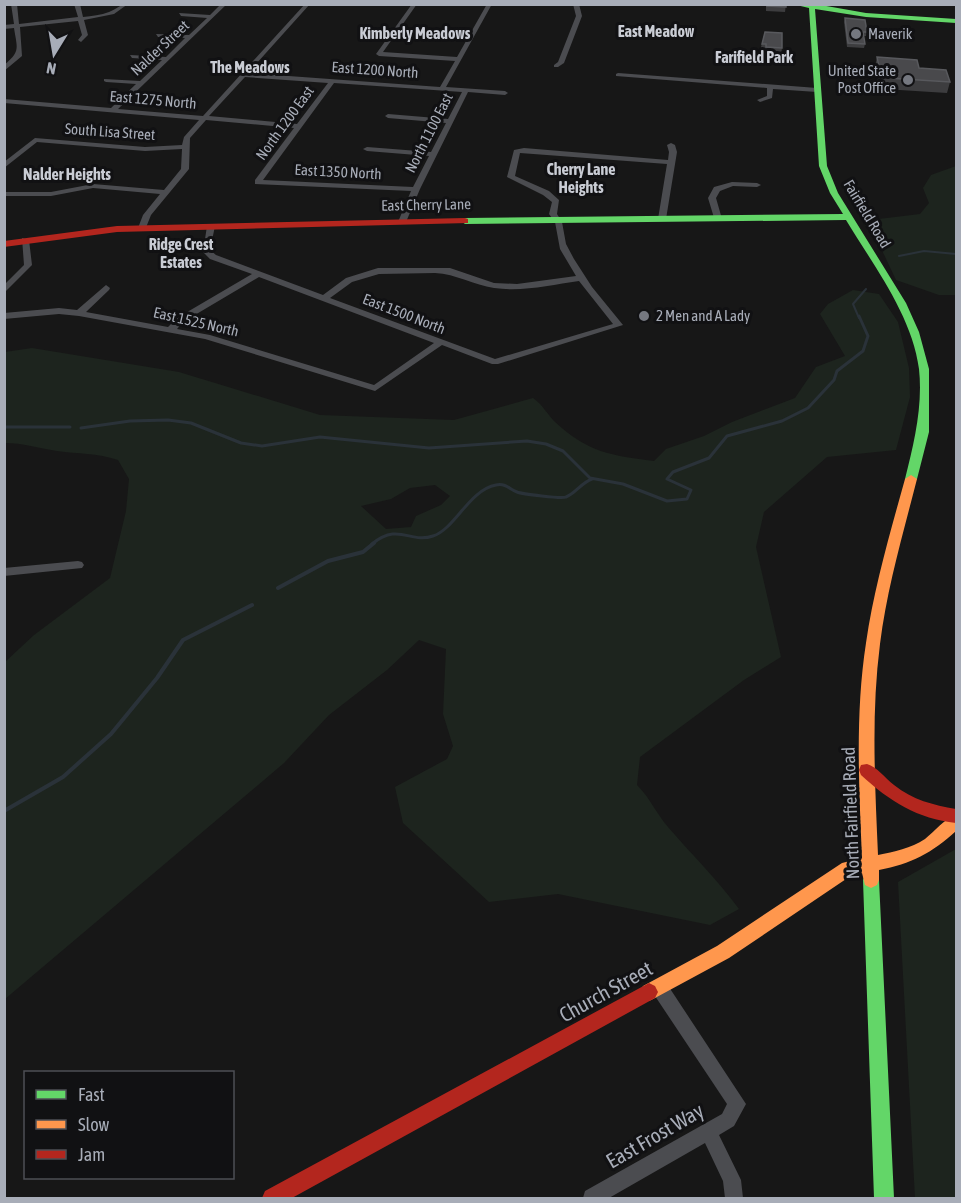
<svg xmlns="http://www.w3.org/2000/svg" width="961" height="1203" font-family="'Asap Condensed',sans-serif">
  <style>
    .green { fill: #1d241e; fill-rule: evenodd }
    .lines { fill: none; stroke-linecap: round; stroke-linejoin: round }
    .stream-far2 { stroke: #2a3239; stroke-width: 2 }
    .stream-far1 { stroke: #2a3239; stroke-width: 3 }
    .stream { stroke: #2a3239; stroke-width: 4 }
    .street { fill: #4b4c50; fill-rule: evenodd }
    .fast { fill: #63d668; fill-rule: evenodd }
    .slow { fill: #ff974d; fill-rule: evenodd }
    .jam { fill: #b3261e; fill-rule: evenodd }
    .wall { fill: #3d3d3f }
    .building { fill: #49494c; stroke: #58595d; stroke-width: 1.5 }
    .poi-dot { fill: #757880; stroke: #111113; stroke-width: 2 }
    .labels { text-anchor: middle; stroke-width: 6; stroke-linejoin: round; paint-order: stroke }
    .far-poi-label { font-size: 15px; fill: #a8adb8; stroke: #111113; text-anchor: start }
    .far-street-label { font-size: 15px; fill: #a8adb8; stroke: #111113 }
    .far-neighbourhood-label { font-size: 16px; font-weight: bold; fill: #c9ccd4; stroke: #111113 }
    .street-label { font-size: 18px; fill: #a8adb8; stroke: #111113 }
    .near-street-label { font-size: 21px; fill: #a8adb8; stroke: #111113 }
  </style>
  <rect width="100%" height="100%" fill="#171717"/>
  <!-- green -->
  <path class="green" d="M956,166V295H939L896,280L879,244L862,221L920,214L929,203L923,188L931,175Z
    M853,290L879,294L898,322L909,368L910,397L896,450L827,457L764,512L756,547L781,657L744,680L640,757L637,785C650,798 656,813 668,827C692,855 717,879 739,909L710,925L558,894L489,902L403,823L395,787L447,759L453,746L443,714L446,649L419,640L387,670L329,715L284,763L5,999V662L34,635L110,578L126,511L129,479L118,460C97,453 78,454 57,451C38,448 23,443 5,443V352L32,348L179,372L320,415L454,420L533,398C543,405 547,414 555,422C587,452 612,456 654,461L666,449L704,436L732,422L795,398L816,367L845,356L820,314L828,304ZM435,485L450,496L441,505L416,516L411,527L386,529L361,506L391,499L410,488Z
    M956,849V1198H915L898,882Z"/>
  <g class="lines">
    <!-- stream-far2 -->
    <path class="stream-far2" d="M899,256L924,251L956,254
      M859,318L853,304L866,289"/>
    <!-- stream-far1 -->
    <path class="stream-far1" d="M4,427H70
      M81,428L130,421L168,420L191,423L241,443L262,446L320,437L429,448L527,441L546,444L563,451L590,478L623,484L667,501L687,499L691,490L667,479L673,472L709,458L727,436L782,421L808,408L834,380L837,371L863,351L868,336L859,316
      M372,544C399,522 410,544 433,536C455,529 469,490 496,485C506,483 509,489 517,492C522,494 562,499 566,497C576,493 581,483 592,479"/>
    <!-- stream -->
    <path class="stream" d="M278,588L328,561L363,552L374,543
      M4,811L63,777L111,734L157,678L183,640L252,605"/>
    <!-- street -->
    <path class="street" d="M11,4H17L19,24L78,17L74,4H80L83,17C92,16 101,15 109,12C117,9 120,4 128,4L114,14L84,20L88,35L81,42L78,40L82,35L78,21L20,27L22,56L4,71V65C21,51 17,48 14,28L4,29V25L14,24Z
      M221,4H227L118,109L203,116L305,4H310L248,73L440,87L455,61L379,56L376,54L412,4H417L383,52L457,57L487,4H492L446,87L505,91L508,93L505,95L468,92L420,189L406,222L402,224L398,222L411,191L255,184V180L294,128L206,120L190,138L189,169L151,215L145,230L138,228L143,215L160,194L93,188L51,196H4V192H51L93,184L164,190L181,169L182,149L145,151L37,142L4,168V162L35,138L145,147L182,145L184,137L199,120L4,103V99L111,108L136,84L106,82L104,81V79L140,81L162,60L132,58L130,55L166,57L185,38L158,37L156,34L189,35L207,18L181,16L179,13L210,15ZM245,77L328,83L297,124L209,116ZM334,83L462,92L448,119L388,114L385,116L388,118L446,123L431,152L367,147L363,149L367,151L429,156L413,187L263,180Z
      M573,4H579L582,16L564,63L558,67H554V65L558,62L576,16Z
      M618,73L817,88L820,90L817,92L773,89L772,98L760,102L757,100L767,96V88L616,76V74Z
      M671,143L675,145L677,152L666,219L662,221L658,219L667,164L520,153L515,176L549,191L559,200L557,214L562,222L566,244L574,259L592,287L623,325L498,364H492L442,345L375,391L205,339L79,316L59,314L4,319V313L59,308L77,310L106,285L110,288L109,290L86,312L168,327L177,318L252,274L210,259L203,252L207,226L211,224L215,226L210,250L216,255L323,295L346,278L378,268H450L494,283L517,284L576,276L560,249L555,222L549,214L552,202L543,195L507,177L514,150L524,148L668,160L669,152L667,145ZM435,273C456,274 474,285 494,288C523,292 551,285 579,281L613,324L495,359L330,298L352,282L379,274ZM259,277L434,343L374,385L210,335L177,329L183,322Z
      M732,182L757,183L761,185L757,187L733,186L720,191L716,198L722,219L715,221L708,198L714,187Z
      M22,238L29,240L32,265L4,293V285L24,265Z
      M78,561L82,562L84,565L82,568L4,576V568Z
      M659,979L665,981L746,1104L734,1126L719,1135L741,1180L743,1198H725L723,1181L705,1143L609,1198H583L585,1191L722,1114L727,1104L653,993L651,987L653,981Z"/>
    <!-- fast -->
    <path class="fast" d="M792,4H815L866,13L956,19V23L866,17L815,9L827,166L838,193L906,303L919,332L929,369V432L917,479L911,483L905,479C914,443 923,406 919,369C912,315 873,265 846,220L465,224L461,221L465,218L843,214L830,193L819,166L809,8Z
      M871,872L877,875L879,880L894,1198H874L863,880L865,875Z"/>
    <!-- slow -->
    <path class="slow" d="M911,475L917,479C903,534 887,588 880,644C871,714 875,785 878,855C894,852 911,848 925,839C935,831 944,819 956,815V831C932,853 911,864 879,870V880L877,885L871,888L865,885L862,873L852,875L729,958L655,998L649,1001L643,998L640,992L643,986L717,946L842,863L862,858C859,787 855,714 866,643C874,588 890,533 905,479Z"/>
    <!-- jam -->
    <path class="jam" d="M465,218L468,219V223L117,232L4,247V241L117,226Z
      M867,764C877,767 885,778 894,785C913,800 933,805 956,809V823C918,819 889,801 861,775L859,770L861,765Z
      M649,983L655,986L658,992L655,998L292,1198H262L265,1191Z"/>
  </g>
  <!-- wall -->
  <path class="wall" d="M766,4H786L785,12L766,11Z
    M845,18L867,32L866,36H863L865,44L864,48L847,47L844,22Z
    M765,32L782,48L781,55L764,54L765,51H760Z
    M877,57L919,68L950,82L947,93L884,89L883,86H878L875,67Z"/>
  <!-- building -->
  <path class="building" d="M767,4H786V7L767,6Z
    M845,18L865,20L867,32H863L865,44L848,43Z
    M765,32L782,33V48L766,47V44H762Z
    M877,57L917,60L919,68L946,70L950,82L887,78L886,76L881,75Z"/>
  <!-- markers -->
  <g class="poi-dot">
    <circle cx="856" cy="34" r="6"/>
    <circle cx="908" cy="80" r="6"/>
    <circle cx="644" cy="316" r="6"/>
  </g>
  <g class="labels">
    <!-- far-poi labels -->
    <g class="far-poi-label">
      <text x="868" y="39">Maverik</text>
      <text x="896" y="76" text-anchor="end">United State<tspan x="896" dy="17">Post Office</tspan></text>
      <text x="656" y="321">2 Men and A Lady</text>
    </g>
    <!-- far-street labels -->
    <g class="far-street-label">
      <text transform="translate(160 48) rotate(-43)" y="5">Nalder Street</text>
      <text transform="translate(375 70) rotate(4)" y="5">East 1200 North</text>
      <text transform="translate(153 100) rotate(5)" y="5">East 1275 North</text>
      <text transform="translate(285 123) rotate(-54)" y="5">North 1200 East</text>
      <text transform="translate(110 132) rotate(4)" y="5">South Lisa Street</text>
      <text transform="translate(429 133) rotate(-63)" y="5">North 1100 East</text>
      <text transform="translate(338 172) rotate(3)" y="5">East 1350 North</text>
      <text transform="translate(426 205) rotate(-1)" y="5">East Cherry Lane</text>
      <text transform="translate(867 214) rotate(59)" y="5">Fairfield Road</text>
      <text transform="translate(404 314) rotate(21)" y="5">East 1500 North</text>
      <text transform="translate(196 322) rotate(13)" y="5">East 1525 North</text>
    </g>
    <!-- far-neighbourhood labels -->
    <g class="far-neighbourhood-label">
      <text x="656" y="37">East Meadow</text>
      <text x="415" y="39">Kimberly Meadows</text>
      <text x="754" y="63">Farifield Park</text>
      <text x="250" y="73">The Meadows</text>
      <text x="581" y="175">Cherry Lane<tspan x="581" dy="18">Heights</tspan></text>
      <text x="67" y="180">Nalder Heights</text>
      <text x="181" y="250">Ridge Crest<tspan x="181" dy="18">Estates</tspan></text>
    </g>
    <!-- street labels -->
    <g class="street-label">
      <text transform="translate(851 813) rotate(-92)" y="6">North Fairfield Road</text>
    </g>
    <!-- near-street labels -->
    <g class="near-street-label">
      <text transform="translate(606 992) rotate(-29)" y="7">Church Street</text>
      <text transform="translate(655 1136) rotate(-30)" y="7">East Frost Way</text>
    </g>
  </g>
  <!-- border -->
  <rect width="961" height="1203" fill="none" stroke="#a8adb8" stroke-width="12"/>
  <!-- legend -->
  <rect x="24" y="1071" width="210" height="108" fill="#111113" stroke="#4d4f55" stroke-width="1.5"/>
  <rect x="36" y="1090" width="30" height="9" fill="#63d668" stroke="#4d4f55" stroke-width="1.5"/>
  <text x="78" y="1101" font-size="18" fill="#a8adb8">Fast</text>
  <rect x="36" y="1120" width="30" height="9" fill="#ff974d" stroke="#4d4f55" stroke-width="1.5"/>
  <text x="78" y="1131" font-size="18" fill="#a8adb8">Slow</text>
  <rect x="36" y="1150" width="30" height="9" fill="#b3261e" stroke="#4d4f55" stroke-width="1.5"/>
  <text x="78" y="1161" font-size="18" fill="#a8adb8">Jam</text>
  <!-- north arrow -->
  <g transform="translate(54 54) rotate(191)" stroke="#111113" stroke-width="4.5" paint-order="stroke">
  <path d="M0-4.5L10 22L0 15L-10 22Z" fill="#a8adb8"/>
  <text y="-9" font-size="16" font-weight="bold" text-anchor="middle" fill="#a8adb8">N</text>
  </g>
</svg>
